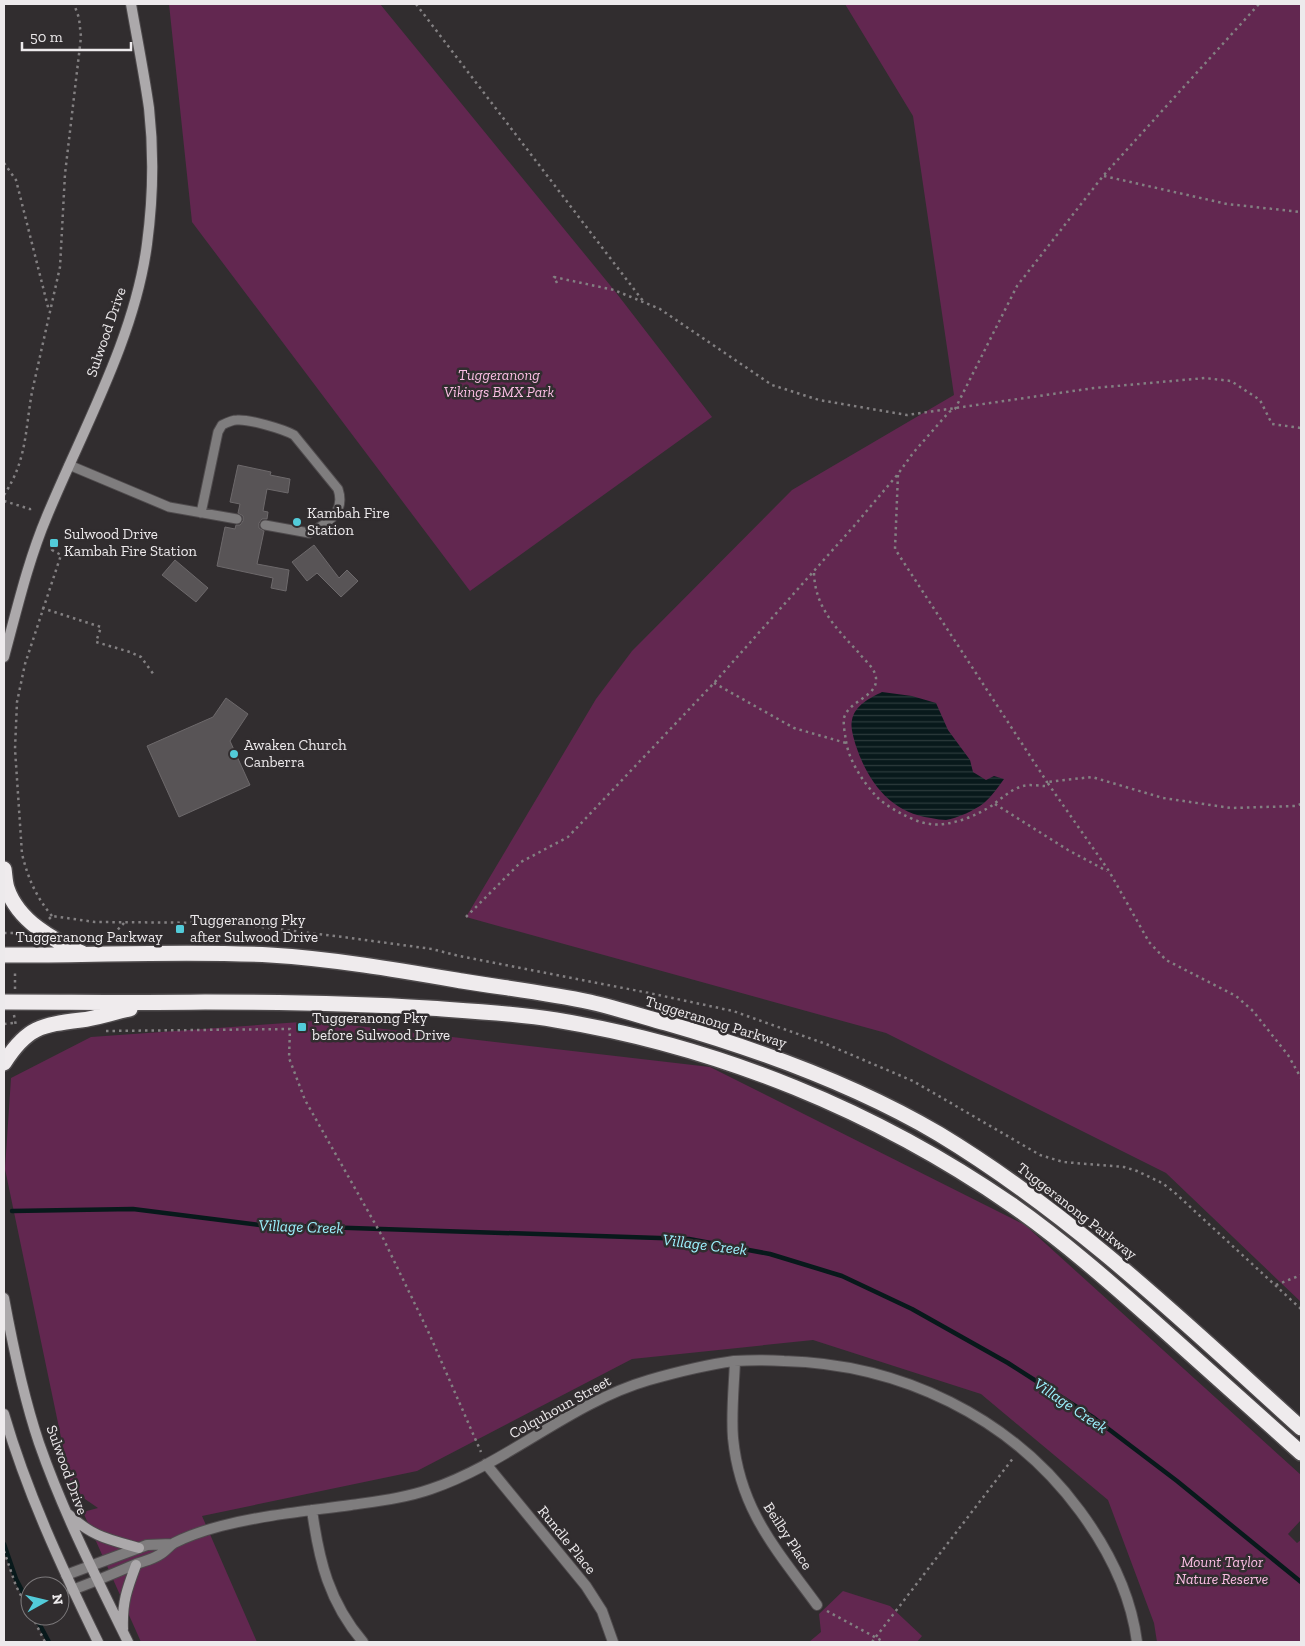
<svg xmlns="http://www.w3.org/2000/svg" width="1305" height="1646" font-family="'Zilla Slab',serif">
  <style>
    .green { fill: #622750 }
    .water { fill: url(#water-rules) }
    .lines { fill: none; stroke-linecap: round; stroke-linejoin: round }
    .stream { stroke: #08191b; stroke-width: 4.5 }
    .building { fill: #585456; stroke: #6d696b }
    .lane-casing { stroke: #4f4b4d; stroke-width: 11 }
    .street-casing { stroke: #4f4b4d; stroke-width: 12 }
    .secondary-casing { stroke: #4f4b4d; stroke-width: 12 }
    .highway-casing { stroke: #4f4b4d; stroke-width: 18 }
    .path { stroke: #838082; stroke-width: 2.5; stroke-dasharray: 2.5 4; stroke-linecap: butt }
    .lane { stroke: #7f7d7e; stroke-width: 9 }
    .street { stroke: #7f7d7e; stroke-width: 10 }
    .secondary { stroke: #aca9ab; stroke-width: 10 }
    .highway { stroke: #efebed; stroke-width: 15 }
    .poi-dot { fill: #52cbd9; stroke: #312d2f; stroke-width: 2 }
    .labels { text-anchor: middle; stroke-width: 5; stroke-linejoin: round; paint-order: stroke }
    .street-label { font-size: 15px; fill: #edeaec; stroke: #312d2f }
    .park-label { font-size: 15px; font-style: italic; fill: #fbbee4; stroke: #312d2f }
    .poi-label { font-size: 15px; fill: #edeaec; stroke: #312d2f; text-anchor: start }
    .water-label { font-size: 16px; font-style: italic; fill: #9df3ff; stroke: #312d2f }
  </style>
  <defs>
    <pattern id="water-rules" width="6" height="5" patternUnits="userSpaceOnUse" patternTransform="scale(1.25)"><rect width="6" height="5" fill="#08191b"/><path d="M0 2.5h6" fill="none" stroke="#2c3b3c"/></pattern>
  </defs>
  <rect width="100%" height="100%" fill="#312d2f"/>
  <!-- green -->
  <path class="green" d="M169,4H380L614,290L712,417L470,591L192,222Z
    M845,4H1301V1302L1166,1173L886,1033L466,917L596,699L632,651L792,490L954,395L913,116Z
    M315,1021L710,1067L1025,1225L1301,1475V1520L1288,1534L1297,1543L1301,1540V1642H1157L1154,1623L1108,1500L981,1394L813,1340L632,1359L417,1471L202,1516L257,1642H141L83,1512L98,1508L72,1490L5,1169L11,1078L91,1037Z
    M843,1591L890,1606L922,1636L917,1642H809L821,1632L819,1614Z"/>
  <!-- water -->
  <path class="water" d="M882,692L912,696L936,703L948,730L970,760L973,772L986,780L994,776L1004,779C998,787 992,796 984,803C975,810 958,818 946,820C942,820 936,819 931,818C891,813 868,782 856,746C854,739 850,727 852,720C855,705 870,698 882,692Z"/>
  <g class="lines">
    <!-- stream -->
    <path class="stream" d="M12,1211L133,1209L260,1225L689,1239L770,1254L842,1276L912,1309L1008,1363L1094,1418L1177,1481L1301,1582
      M4,1544L16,1579L30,1606
      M35,1616L49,1642"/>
  </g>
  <!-- building -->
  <path class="building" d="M238,465L271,472L270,475L290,479L288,493L267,489L263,511L268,512L267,519H262L259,523V528L264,531L257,564L289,570L286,591L271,588L273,578L217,566L225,527L235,529L236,525H240L243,521V516L238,513L240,504L230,502Z
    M314,545L339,578L347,570L358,581L341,597L317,573L307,581L292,562Z
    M175,560L208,588L196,602L162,575Z
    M226,698L248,714L230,741L250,785L179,817L147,746L213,717Z"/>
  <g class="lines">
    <defs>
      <path id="lane" d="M69,465L169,507L237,519
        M201,513L218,432L222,425C226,423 232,420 237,420C249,419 283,429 294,435L338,489C346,513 327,524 309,533L265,525"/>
      <path id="street" d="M735,1361C734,1386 731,1413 733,1438C740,1510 776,1549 817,1605
        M486,1464L586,1586L602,1611L613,1642
        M312,1510C319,1561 329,1602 363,1642
        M66,1575L147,1545L172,1544
        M72,1590C94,1582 115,1573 136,1564C144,1561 153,1559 159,1555C165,1552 169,1546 174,1543C188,1536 206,1530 221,1526C264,1515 307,1511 351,1505C378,1501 405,1498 431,1489C508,1463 570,1403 649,1380C677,1372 705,1365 734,1361C751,1360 768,1360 784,1361C901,1364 1011,1417 1080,1511C1108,1549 1131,1595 1137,1642"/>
      <path id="secondary" d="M4,657C17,609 28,561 47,516C83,429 135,337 147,244C153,199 154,153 149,108C144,73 137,38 131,4
        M4,1298C13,1347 23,1396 39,1443C63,1512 96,1577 128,1642
        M4,1414C27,1493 62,1568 98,1642
        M68,1514C93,1537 107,1539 139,1548
        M123,1629C122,1602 127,1589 136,1565"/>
      <path id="highway" d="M4,869C5,875 5,882 7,888C18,921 53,940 82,953
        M4,955C92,956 181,950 270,955C335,959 398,970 462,981C505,988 548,993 590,1002C616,1008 641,1016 666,1023C760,1050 854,1084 939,1134C1073,1215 1185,1323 1301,1428
        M4,1002C71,1002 138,1003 205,1002C280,1002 353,1003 428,1008C471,1011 514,1013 556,1020C720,1047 876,1111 1012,1205C1063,1241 1110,1282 1157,1324C1205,1367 1253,1410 1301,1453
        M4,1063C27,1027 41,1025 81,1020C97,1018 114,1012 130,1009"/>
    </defs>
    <!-- lane casing -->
    <use href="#lane" class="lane-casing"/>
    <!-- street casing -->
    <use href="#street" class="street-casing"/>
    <!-- secondary casing -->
    <use href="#secondary" class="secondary-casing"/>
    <!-- highway casing -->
    <use href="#highway" class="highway-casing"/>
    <!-- path -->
    <path class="path" d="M416,4L643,301
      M4,163L16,180L49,311
      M1104,176L1227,204L1301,212
      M557,283L554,277L614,290L660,309L772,385L819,400L907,415L1094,388L1205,378L1231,381L1260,400L1272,424L1301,428
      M4,495C27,460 25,431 32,392L60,267L65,174L81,37L79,18L74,4
      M4,501L30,509V513
      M814,573C815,608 837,629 859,653C865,661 875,668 876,678C878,697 849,700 844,718C843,724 845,734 846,741C849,761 863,782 877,797C884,804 893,809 902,814C910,818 920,823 930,824C950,827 979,815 994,804C1003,797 1012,789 1023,786C1030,784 1039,786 1046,786L1047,782L895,549L898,474
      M42,608L101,627L96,642L130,652L141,657L154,675
      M714,683L794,728L846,743
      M995,804L1068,850L1107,871
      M1301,804L1296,806L1231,808L1163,798L1092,777L1047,782L1109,871L1149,942L1166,960L1236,996L1253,1011L1288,1055L1301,1078
      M52,916C36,897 28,878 22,854L15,749L17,702L25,664L61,555L52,550L54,543
      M466,917L521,862L568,837L714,683L854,526L898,474L913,453L949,412L955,409L1017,286L1103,176L1259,4
      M49,919L52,916L95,922L228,923L343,937L432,949L459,956L649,993L733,1011L826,1044L913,1081L1040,1155L1063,1162L1124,1167L1137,1171L1162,1183L1174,1192L1301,1309
      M4,933H21
      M109,939L124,923
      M15,989V970
      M14,1015L16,1026
      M4,1024L14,1023
      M106,1031L290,1029L289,1058L305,1100L382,1236L428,1331L481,1452
      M1276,1285L1301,1275
      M4,1551L16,1586L30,1613
      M827,1611L884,1642
      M32,1616L45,1642
      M872,1642L1014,1457"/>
    <!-- lane -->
    <use href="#lane" class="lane"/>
    <!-- street -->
    <use href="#street" class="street"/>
    <!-- secondary -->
    <use href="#secondary" class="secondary"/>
    <!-- highway -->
    <use href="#highway" class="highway"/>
  </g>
  <!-- markers -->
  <g class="poi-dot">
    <circle cx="297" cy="522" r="5"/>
    <rect x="49" y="538" width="10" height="10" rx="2.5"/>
    <circle cx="234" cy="754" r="5"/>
    <rect x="175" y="924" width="10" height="10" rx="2.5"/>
    <rect x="297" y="1022" width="10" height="10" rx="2.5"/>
  </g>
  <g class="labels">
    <!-- street labels -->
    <g class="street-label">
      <text transform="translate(106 332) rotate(-71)" y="5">Sulwood Drive</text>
      <text x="89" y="942">Tuggeranong Parkway</text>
      <text transform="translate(716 1022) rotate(17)" y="5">Tuggeranong Parkway</text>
      <text transform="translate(1077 1211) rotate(38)" y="5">Tuggeranong Parkway</text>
      <text transform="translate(560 1407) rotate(-29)" y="5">Colquhoun Street</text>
      <text transform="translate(67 1470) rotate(70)" y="5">Sulwood Drive</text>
      <text transform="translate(788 1536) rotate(57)" y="5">Beilby Place</text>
      <text transform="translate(567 1540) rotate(51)" y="5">Rundle Place</text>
    </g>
    <!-- park labels -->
    <g class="park-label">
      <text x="499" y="380">Tuggeranong<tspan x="499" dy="17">Vikings BMX Park</tspan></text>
      <text x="1222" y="1567">Mount Taylor<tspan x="1222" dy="17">Nature Reserve</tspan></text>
    </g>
    <!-- poi labels -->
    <g class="poi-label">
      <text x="307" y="518">Kambah Fire<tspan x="307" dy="17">Station</tspan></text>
      <text x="64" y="539">Sulwood Drive<tspan x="64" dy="17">Kambah Fire Station</tspan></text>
      <text x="244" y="750">Awaken Church<tspan x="244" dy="17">Canberra</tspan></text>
      <text x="190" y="925">Tuggeranong Pky<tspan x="190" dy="17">after Sulwood Drive</tspan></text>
      <text x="312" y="1023">Tuggeranong Pky<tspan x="312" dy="17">before Sulwood Drive</tspan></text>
    </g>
    <!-- water labels -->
    <g class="water-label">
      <text transform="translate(301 1226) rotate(2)" y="6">Village Creek</text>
      <text transform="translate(705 1244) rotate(7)" y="6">Village Creek</text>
      <text transform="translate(1071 1405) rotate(34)" y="6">Village Creek</text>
    </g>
  </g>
  <!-- border -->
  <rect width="1305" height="1646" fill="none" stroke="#edeaec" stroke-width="10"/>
  <!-- north arrow -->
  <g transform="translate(45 1601) rotate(82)"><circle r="24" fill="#312d2f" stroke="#7c797b"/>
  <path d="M0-4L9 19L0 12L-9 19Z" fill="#52cbd9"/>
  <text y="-8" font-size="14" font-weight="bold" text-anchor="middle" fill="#edeaec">N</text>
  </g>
  <!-- scale -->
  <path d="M22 42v8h109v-8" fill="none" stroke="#edeaec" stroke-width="2.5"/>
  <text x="30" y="42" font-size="15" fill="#edeaec" stroke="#312d2f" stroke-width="4" paint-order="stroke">50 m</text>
</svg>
